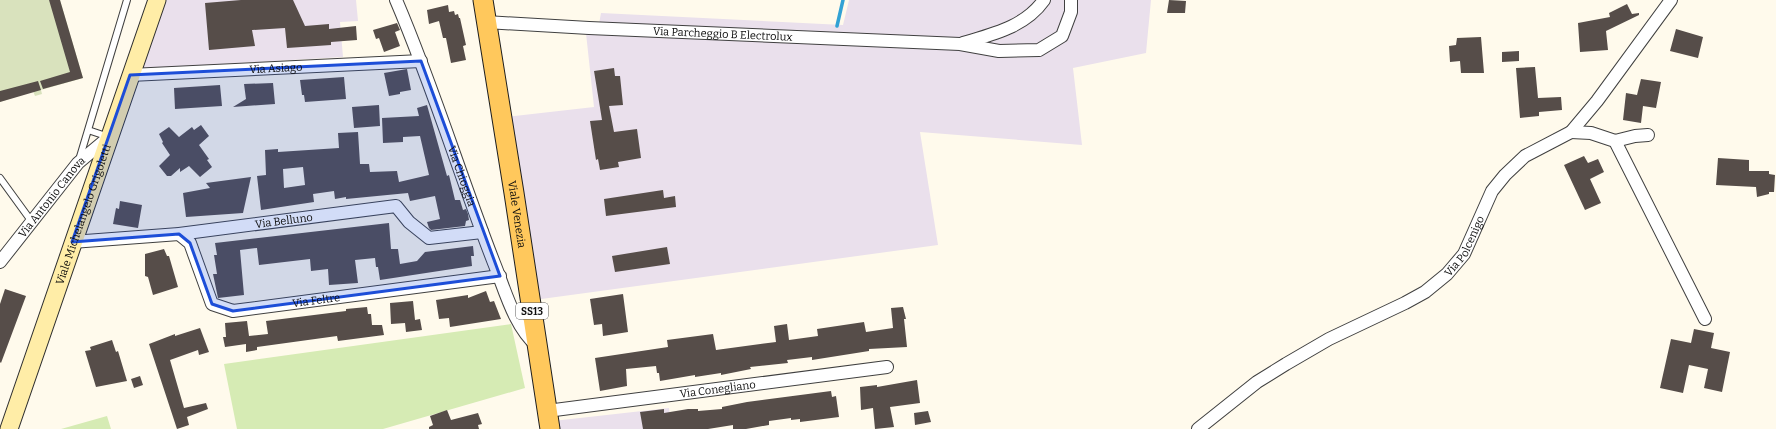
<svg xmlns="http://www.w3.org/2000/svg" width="1776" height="429" font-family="Bitter,serif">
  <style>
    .industrial { fill: #eae0ec }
    .green { fill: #d6ebb4 }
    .cemetery { fill: #d9e2bd }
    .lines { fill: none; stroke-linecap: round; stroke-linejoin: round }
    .stream { stroke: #32a2d4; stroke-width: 3.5 }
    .building { fill: #564d49; fill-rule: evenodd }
    .service-casing { stroke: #404040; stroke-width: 8 }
    .minor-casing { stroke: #404040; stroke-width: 14 }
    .secondary-casing { stroke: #2f2f2f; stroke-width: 19 }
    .primary-casing { stroke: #1e1e1e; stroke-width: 21 }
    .service { stroke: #fff; stroke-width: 6 }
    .minor { stroke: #fff; stroke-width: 12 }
    .secondary { stroke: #ffeda7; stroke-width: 17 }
    .primary { stroke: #ffc85c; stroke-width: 19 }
    .marked { fill: #1d4ed8; fill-opacity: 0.2; stroke: #1d4ed8; stroke-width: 3; stroke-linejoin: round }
    .labels { text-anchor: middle; stroke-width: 4; stroke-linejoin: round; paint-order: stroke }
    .shield { fill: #fff; stroke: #565656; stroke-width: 1 }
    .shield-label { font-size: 10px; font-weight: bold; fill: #0d0d0d }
    .street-label { font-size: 11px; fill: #0d0d0d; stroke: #fff }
  </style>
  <rect width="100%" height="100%" fill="#fffaec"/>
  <!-- industrial -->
  <path class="industrial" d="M162,0H356L358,21L340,22L343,57L138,69Z
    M849,0H1151L1146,53L1073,68L1082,145L920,132L938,245L534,300L505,117L594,107L585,24H599L601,13L843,25Z
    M669,408L672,429H555L553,421Z"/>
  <!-- green -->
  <path class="green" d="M511,324L525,388L383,429H237L224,364Z
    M107,416L111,429H61Z"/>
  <!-- cemetery -->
  <path class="cemetery" d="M0,0H60L83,78L41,90L42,94L35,96L33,91L0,102Z"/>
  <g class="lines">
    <!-- stream -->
    <path class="stream" d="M837,26L843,0"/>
  </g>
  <!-- building -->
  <path class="building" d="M49,0H60L83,78L43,89L40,81L70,72Z
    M241,0H293L305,26L329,24V29L356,26L357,40L331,42V45L287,48L285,28L252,30L255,46L209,50L205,3Z
    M1169,0L1186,1L1185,13H1167Z
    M1627,4L1632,14L1639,13V15L1606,31L1608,50L1580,52L1578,23L1610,17L1609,13Z
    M448,5L449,12L454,11L455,15L458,14L459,18H460L466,45L463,46L466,60L451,63L446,38H443L439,21L429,24L427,10Z
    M397,23L400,30L395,32L400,46L384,52L379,38L376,39L373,30Z
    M1676,29L1703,37L1698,58L1670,51Z
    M1481,37L1484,73H1461L1460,61L1450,62L1449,46L1456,45L1457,38Z
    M1519,51V61L1502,62V52Z
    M1535,67L1538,98L1561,97L1562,110L1539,112V116L1520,118L1516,68Z
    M614,68L615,76H620L623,105L609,106L614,132L637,129L641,158L618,162L619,167L600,170L598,159L596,160L590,121L602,120L594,71Z
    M407,69L411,90L400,92V94L389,96L384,73Z
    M344,77L346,99L305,102L304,95H302L300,80Z
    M1641,79L1661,82L1656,108L1643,106L1641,123L1623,120L1626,93L1637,95Z
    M38,81L41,90L0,102V91Z
    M273,83L275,104L233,107L246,99L244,84Z
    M220,85L222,106L175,109L174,88Z
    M379,105L380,126L354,128L352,107Z
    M427,105L447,176L449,175L455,200H460L463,210L466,209L468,214L469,220L466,221L465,226L431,230L429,228L427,222L440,219L435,196L410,201L408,193L346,199V197L335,199L334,191L313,194L314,202L261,210L257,176L266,175L265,150L278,149V152L339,148L338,133L358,132L360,164H369L370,172L397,171L399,182L429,175L420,136L403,137V142L383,143L382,118L419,116L417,108ZM303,167L305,185L284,188L283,169Z
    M201,125L209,136L199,145L209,159L207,160L212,167L200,177L189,166L180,172V168L171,176H167L159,166L170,155L162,143L163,142L159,134L169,127L179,137L192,127L194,130Z
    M1584,156L1588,163L1598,159L1604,172L1590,179L1601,203L1585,210L1564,165Z
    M1718,158L1749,160V171H1769V174L1775,175L1774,192H1769V194L1757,197L1756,187L1716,185Z
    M251,177L243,213L186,217L183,193L210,188L206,183Z
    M663,190L664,198L675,196L676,207L606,216L604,199Z
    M120,201L142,205L138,228L113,224L116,208L119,209Z
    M389,223L391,249H398L400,264L417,261L425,252L473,246L474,256H471L472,266L380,280L378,267H376L375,258L355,260L358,283L329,285L328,269L311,271L310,259L259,265L257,248L240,250L244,295L218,298L213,274H217L214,255H217L215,243Z
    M667,247L670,264L615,272L612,256Z
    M164,249L167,256H169L178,287L153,295L148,277L145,276V254Z
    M5,289L26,296L1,363L0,362V304Z
    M486,291L490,302L494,301L501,319L450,327L449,318L439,319L436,300L468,295V298Z
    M623,294L628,332L603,336L602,324L594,325L590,299Z
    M413,301L415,320L420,319L422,330L406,332L405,323L391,324L390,303Z
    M367,307L368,314H371L372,325H382L384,335L338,341L337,336L257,347V350L246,352V344L225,347L223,337H226L225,323L247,321L249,336L268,334L266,321L346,311V309Z
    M903,307L906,319H904L907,347L869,349V351L812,360V357L787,360L788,363L750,367L751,369L721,375V373L695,377V375L660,381L659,373H657L656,366L626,369L627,386L600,391L595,358L668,347L667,340L713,334L716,350L776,342L774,326L787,324L789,340L818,336L817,329L864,322L866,332L893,328L891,308Z
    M200,328L209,352L199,355L198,350L170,360L184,408L206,403L208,409L187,417L189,425L177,429L149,344L175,334V336Z
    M1694,329L1714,333L1711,348L1730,352L1722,392L1704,388L1708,369L1689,365L1683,393L1660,388L1671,339L1691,343Z
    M112,340L116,352L118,351L127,381L96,387L85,351L91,350L90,347Z
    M140,376L143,385L134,388L131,379Z
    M917,380L920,403L890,407L894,427L875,429L873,408L861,410L860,387L877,385V387Z
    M831,391L832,397L836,396L839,417L800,422V419L791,420V418L769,421V425L746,429H733V425L708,429H643L640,412L664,409V413L688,409H698V411L722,409V407L747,402Z
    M447,410L451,420L478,413L482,424L478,425L479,429H429V427L433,425L430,416Z
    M928,411L931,422L915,425L914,413Z"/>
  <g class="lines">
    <defs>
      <path id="service" d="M88,130L109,137
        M79,160L127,0
        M0,178L32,222"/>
      <g id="minor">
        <path id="s1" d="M396,0C433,86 460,176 494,263C505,290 514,326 537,346"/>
        <path id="s2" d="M486,22L589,28L960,44L999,51L1039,50L1062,36L1071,12V0"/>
        <path d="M963,43C993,34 1025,27 1044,0"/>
        <path id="s3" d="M130,75L421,61"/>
        <path d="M1571,132L1591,133L1615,141L1705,319"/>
        <path d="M1615,141L1635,136L1648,135"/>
        <path id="s4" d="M179,234L190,243L212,304L233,311L500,276"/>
        <path id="s5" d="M72,242L179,234L396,206L409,222L429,238L482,232"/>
        <path id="s6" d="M0,262L78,163L109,137"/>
        <path id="s7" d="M547,411L887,367"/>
        <path id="s8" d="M1198,429L1257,382L1286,364L1329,339L1405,303L1425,292L1447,274L1464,254L1492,191L1505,175L1525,156L1571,132L1597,101L1671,0"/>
      </g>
      <g id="secondary">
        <path id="s9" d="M9,429L157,0"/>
      </g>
      <g id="primary">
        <path id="s10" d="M483,0L514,193L550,429"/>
      </g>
    </defs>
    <!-- service casing -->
    <use href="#service" class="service-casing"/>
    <!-- minor casing -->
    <use href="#minor" class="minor-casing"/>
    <!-- secondary casing -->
    <use href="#secondary" class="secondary-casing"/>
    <!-- primary casing -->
    <use href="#primary" class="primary-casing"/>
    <!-- service -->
    <use href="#service" class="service"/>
    <!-- minor -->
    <use href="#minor" class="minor"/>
    <!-- secondary -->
    <use href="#secondary" class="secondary"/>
    <!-- primary -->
    <use href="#primary" class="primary"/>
  </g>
  <!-- marked area -->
  <path class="marked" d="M421,61L500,276L233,311L212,304L190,243L179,234L72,242L130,75Z"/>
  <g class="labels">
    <!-- shield labels -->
    <rect class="shield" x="516" y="303" width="32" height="16" rx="3"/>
    <g class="shield-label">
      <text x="532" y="315">SS13</text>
    </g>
    <!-- street labels -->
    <g class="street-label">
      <text dy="4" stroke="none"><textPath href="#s2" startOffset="237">Via Parcheggio B Electrolux</textPath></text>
      <text dy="4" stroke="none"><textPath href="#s3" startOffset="146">Via Asiago</textPath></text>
      <text dy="4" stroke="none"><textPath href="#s1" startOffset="188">Via Chioggia</textPath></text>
      <text dy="4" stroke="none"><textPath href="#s6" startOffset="83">Via Antonio Canova</textPath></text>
      <text dy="4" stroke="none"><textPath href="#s9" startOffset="227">Viale Michelangelo Grigoletti</textPath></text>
      <text dy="4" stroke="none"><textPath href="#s10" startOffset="217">Viale Venezia</textPath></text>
      <text dy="4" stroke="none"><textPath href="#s5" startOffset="213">Via Belluno</textPath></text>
      <text dy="4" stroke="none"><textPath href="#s8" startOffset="328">Via Polcenigo</textPath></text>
      <text dy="4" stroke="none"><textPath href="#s4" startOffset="185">Via Feltre</textPath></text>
      <text dy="4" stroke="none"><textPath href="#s7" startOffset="172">Via Conegliano</textPath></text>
    </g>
  </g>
</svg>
